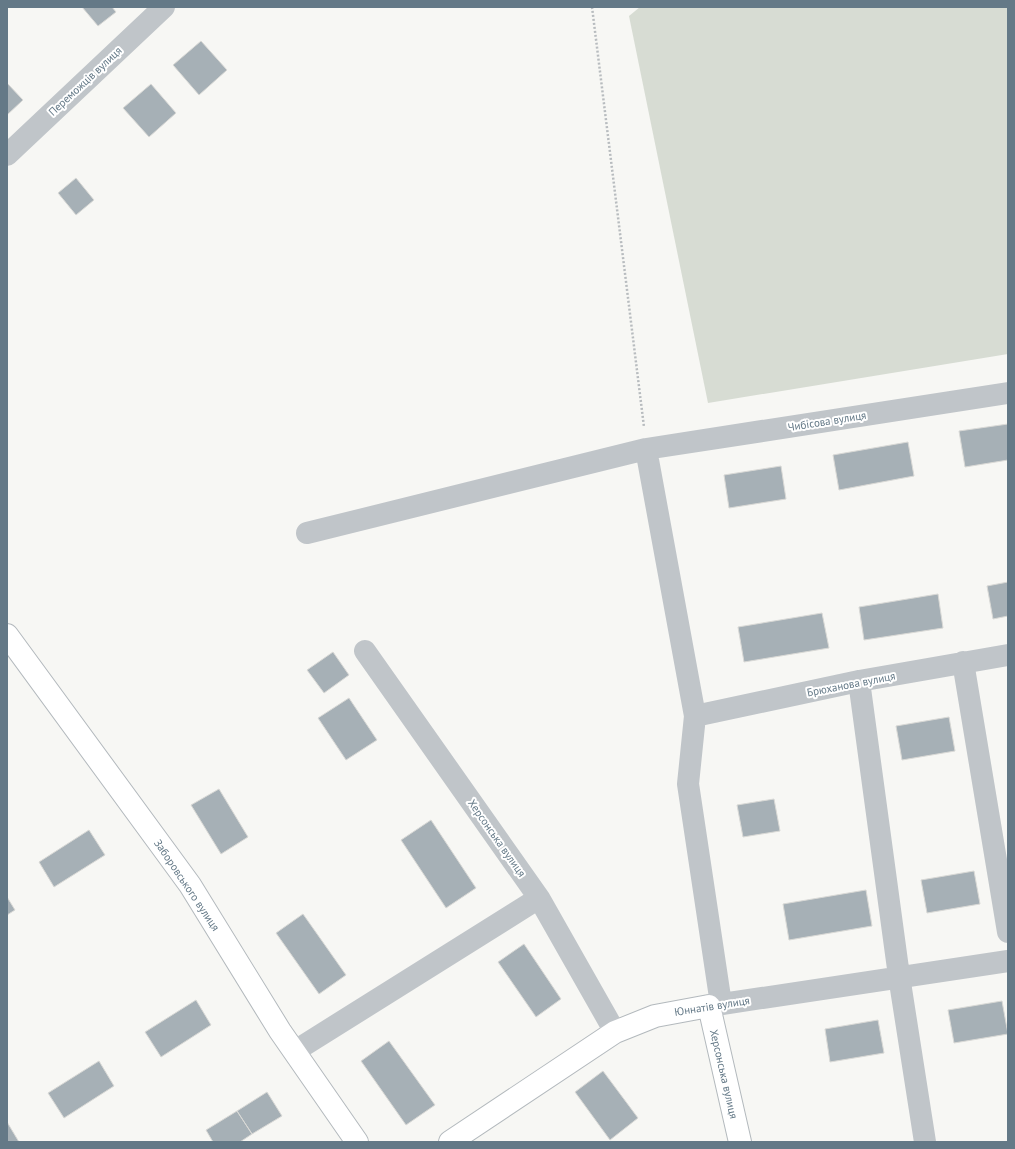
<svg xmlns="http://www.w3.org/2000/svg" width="1015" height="1149" font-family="'PT Sans',sans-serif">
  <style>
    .green { fill: #d7dcd3 }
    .building { fill: #a6b0b6; stroke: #d9d9d6 }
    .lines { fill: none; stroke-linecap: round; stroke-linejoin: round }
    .major-casing { stroke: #b3b9bd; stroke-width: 24 }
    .path { stroke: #b8bcbf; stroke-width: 2.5; stroke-dasharray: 2 2; stroke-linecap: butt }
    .minor { stroke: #c0c5c9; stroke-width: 22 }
    .major { stroke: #fff; stroke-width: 22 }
    .labels { text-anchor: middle; stroke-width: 4; stroke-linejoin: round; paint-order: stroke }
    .street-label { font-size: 11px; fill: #647987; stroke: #fff }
  </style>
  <rect width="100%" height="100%" fill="#f7f7f4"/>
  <!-- green -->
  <path class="green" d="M640,7H1008V354L708,403L629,16Z"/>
  <!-- building -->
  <path class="building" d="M82,7H112L116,12L98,26Z
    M201,41L227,70L199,95L173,65Z
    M7,83L23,100L7,115Z
    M151,84L176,113L149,137L123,108Z
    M76,178L94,200L76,215L58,193Z
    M1008,424V460L965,467L959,431Z
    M908,442L914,476L839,490L833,455Z
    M781,466L786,499L729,508L724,475Z
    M1008,582V616L993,619L987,586Z
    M938,594L943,628L864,640L859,607Z
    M822,613L829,648L744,662L738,627Z
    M333,652L349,675L324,693L307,670Z
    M349,698L377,740L346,760L318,718Z
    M949,717L955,751L902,760L896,726Z
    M219,789L248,837L221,854L191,805Z
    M774,799L780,831L743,837L737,805Z
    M431,820L476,888L446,908L401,840Z
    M89,830L105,855L54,887L39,862Z
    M974,871L980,904L927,913L921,880Z
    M866,890L872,926L789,940L783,904Z
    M7,897L15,910L7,915Z
    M303,914L346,975L319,994L276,933Z
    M524,944L561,999L536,1017L498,962Z
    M196,1000L211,1025L161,1057L145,1032Z
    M1002,1001L1008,1034L954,1043L948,1010Z
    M878,1020L884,1053L830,1062L825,1029Z
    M389,1041L435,1105L406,1125L361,1061Z
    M99,1061L114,1086L64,1118L48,1093Z
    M603,1071L638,1118L610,1140L575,1092Z
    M267,1092L282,1116L252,1134L237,1111Z
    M237,1111L252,1134L240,1142H213L206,1130Z
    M7,1122L19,1142H7Z"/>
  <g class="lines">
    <defs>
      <path id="major" d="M7,635L190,885L280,1031L357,1142
        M450,1142L615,1032L655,1016L709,1006L740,1142"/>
    </defs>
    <!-- major casing -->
    <use href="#major" class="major-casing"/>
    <!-- path -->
    <path class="path" d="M592,7L644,427"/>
    <!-- minor -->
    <path class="minor" d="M7,155L164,7
      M646,449L695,716L688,784L721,1004
      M307,533L646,449L1008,393
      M365,651L539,898L615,1032
      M963,662L1008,932
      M859,681L899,976L925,1142
      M695,716L859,681L1008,655
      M709,1006L1008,961
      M295,1051L539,898"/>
    <!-- major -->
    <use href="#major" class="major"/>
  </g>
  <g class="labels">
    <!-- street labels -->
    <g class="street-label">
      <text transform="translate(85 81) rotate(-43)" y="4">Переможців вулиця</text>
      <text transform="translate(827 421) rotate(-9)" y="4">Чибісова вулиця</text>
      <text transform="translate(851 684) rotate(-11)" y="4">Брюханова вулиця</text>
      <text transform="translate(497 838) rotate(55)" y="4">Херсонська вулиця</text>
      <text transform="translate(187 885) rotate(56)" y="4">Заборовського вулиця</text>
      <text transform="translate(712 1006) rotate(-9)" y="4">Юннатів вулиця</text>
      <text transform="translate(724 1074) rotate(77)" y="4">Херсонська вулиця</text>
    </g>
  </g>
  <!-- border -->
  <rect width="1015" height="1149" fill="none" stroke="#647987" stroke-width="16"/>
</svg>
